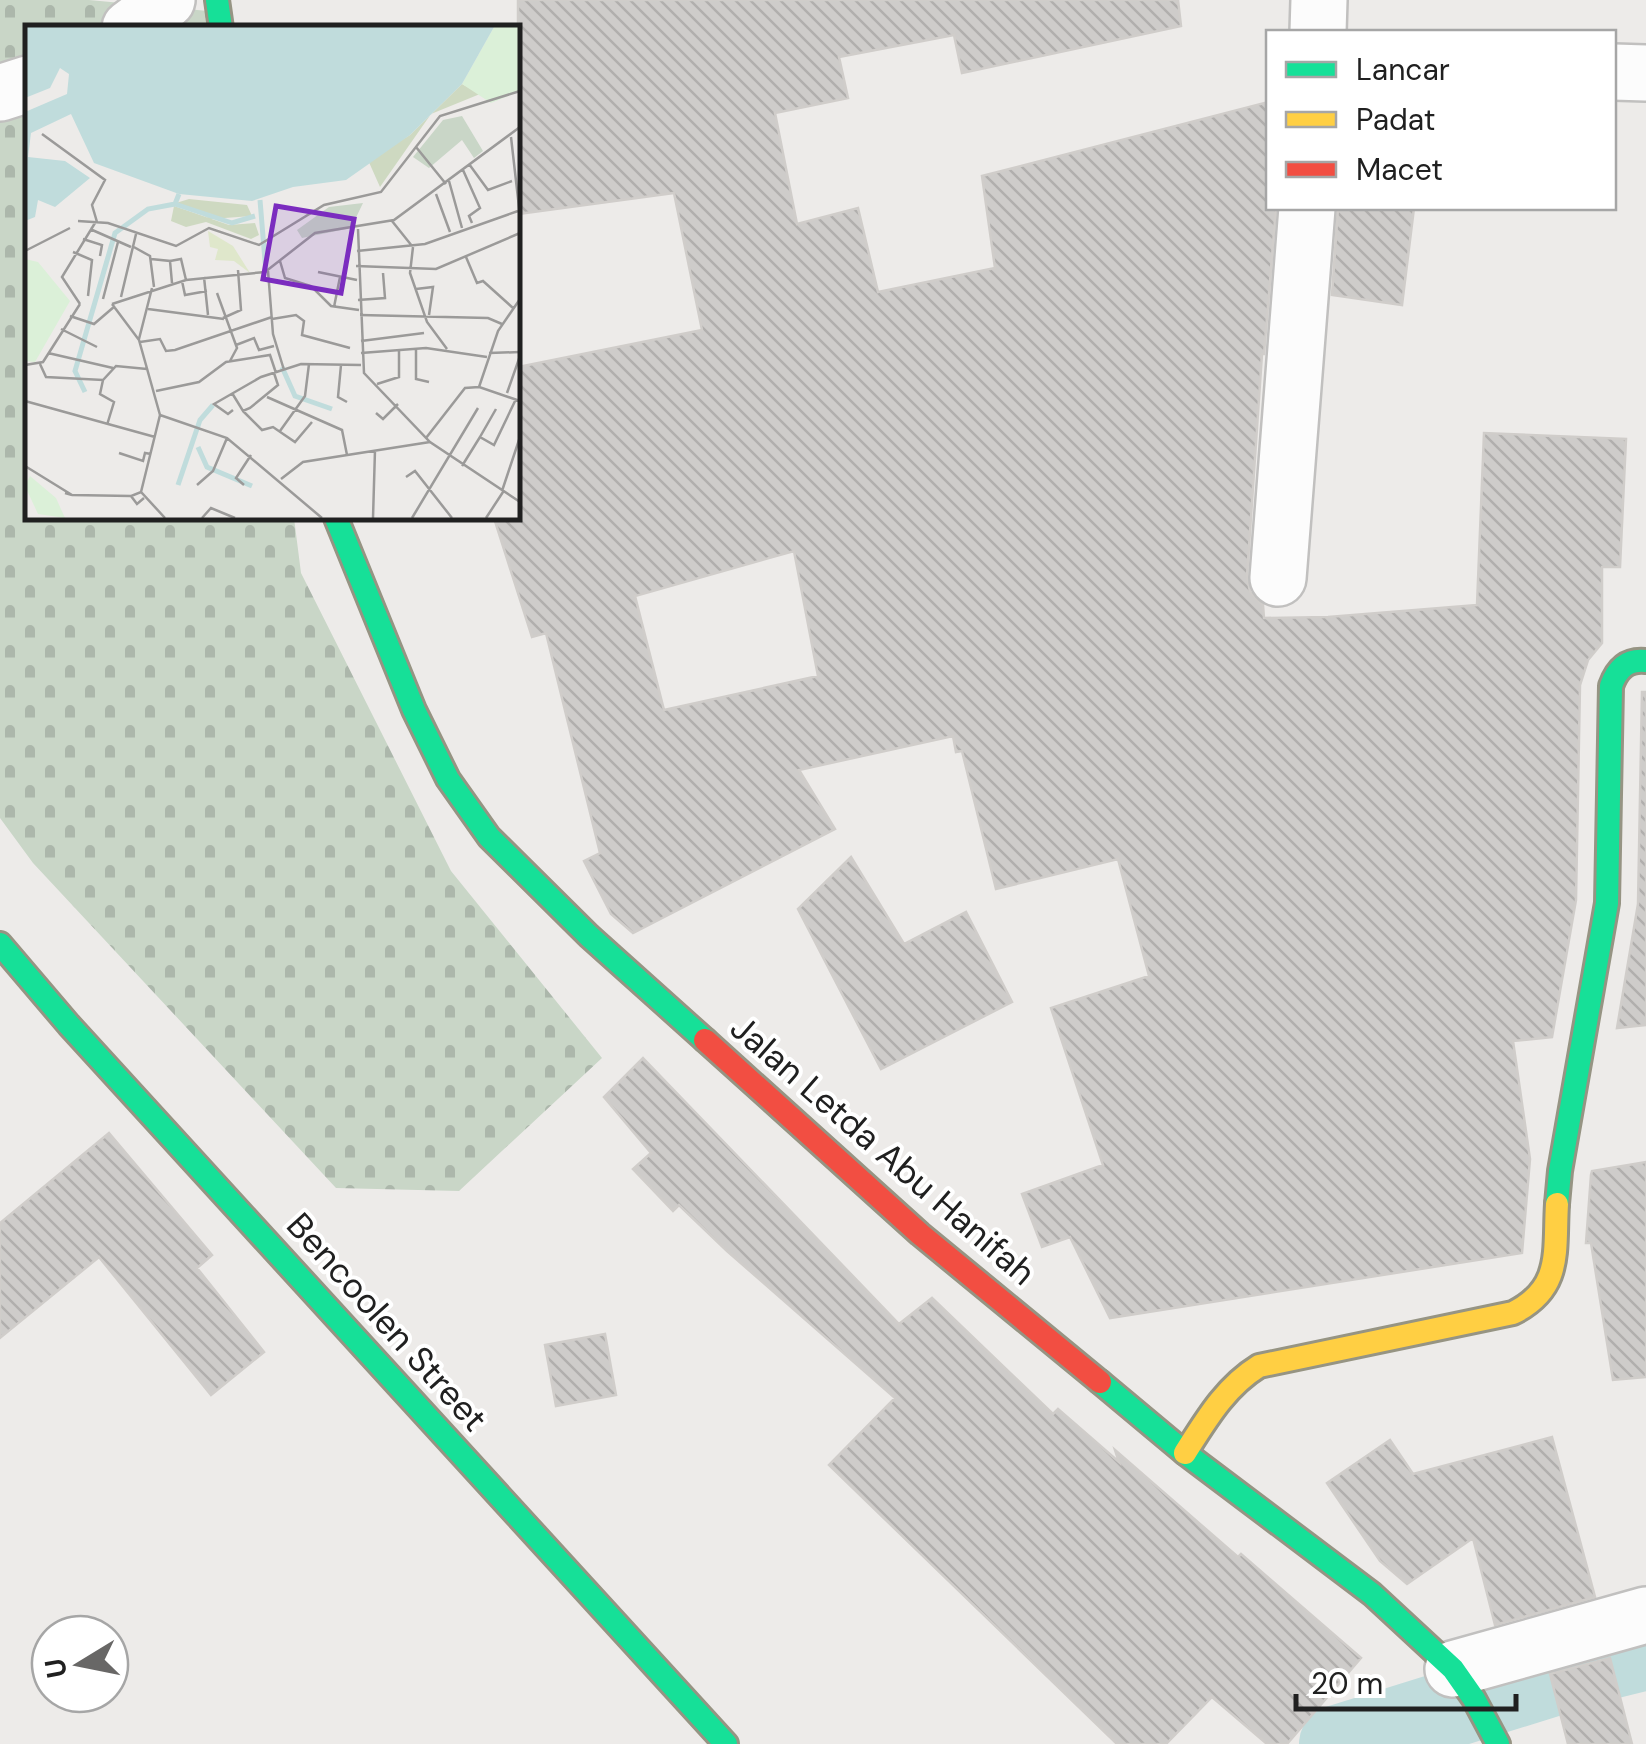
<svg xmlns="http://www.w3.org/2000/svg" width="1646" height="1744" font-family="'DM Sans',sans-serif">
  <style>
    .cemetery { fill: url(#cemetery-stones) }
    .lines { fill: none; stroke-linecap: round; stroke-linejoin: round }
    .canal { stroke: #c0dcdc; stroke-width: 78 }
    .building { fill: url(#building-back-hatch); stroke: #d0cdca; stroke-width: 2.5; fill-rule: evenodd }
    .street-casing { stroke: #c1c0bf; stroke-width: 60 }
    .fast-casing { stroke: #969483; stroke-width: 28 }
    .slow-casing { stroke: #969483; stroke-width: 28 }
    .jam-casing { stroke: #969483; stroke-width: 28 }
    .street { stroke: #fcfcfc; stroke-width: 55 }
    .fast { stroke: #16e098; stroke-width: 22 }
    .slow { stroke: #ffcf43; stroke-width: 22 }
    .jam { stroke: #f24e42; stroke-width: 22 }
    .labels { text-anchor: middle; stroke-width: 8; stroke-linejoin: round; paint-order: stroke }
    .street-label { font-size: 35px; fill: #202020; stroke: #fff }
    .inset-river { fill: none; stroke: #c0dcdc; stroke-width: 5 }
    .inset-road { fill: none; stroke: #9b9a99; stroke-width: 2.5 }
    .view { fill: #7b2cbf; fill-opacity: 0.15; stroke: #7b2cbf; stroke-width: 5 }
    .inset-edge { fill: none; stroke: #202020; stroke-width: 5 }
  </style>
  <defs>
    <pattern id="cemetery-stones" width="16" height="16" patternUnits="userSpaceOnUse" patternTransform="scale(2.5)"><rect width="16" height="16" fill="#c9d6c7"/><path d="M2 7V4a2 2 0 0 1 4 0v3zM10 15v-3a2 2 0 0 1 4 0v3z" fill="#acb7ab"/></pattern>
    <pattern id="building-back-hatch" width="6" height="6" patternUnits="userSpaceOnUse" patternTransform="scale(2.5)"><rect width="6" height="6" fill="#ceccca"/><path d="M-1 5l2 2M0 0l6 6M5-1l2 2" fill="none" stroke="#b1afad"/></pattern>
  </defs>
  <rect width="100%" height="100%" fill="#edebe9"/>
  <!-- cemetery -->
  <path class="cemetery" d="M0,0H89L208,11L211,27L28,28V518H294L301,573L451,871L602,1058L459,1191L336,1188L33,863L0,818Z"/>
  <g class="lines">
    <!-- canal -->
    <path class="canal" d="M1338,1744L1598,1663L1646,1651"/>
  </g>
  <!-- building -->
  <path class="building" d="M518,0H1178L1181,26L962,73L954,35L839,57L848,98L775,113L797,224L858,208L878,292L995,268L982,176L1268,102V208H1276L1264,354H1262L1247,576L1250,592L1263,605L1264,618L1328,617L1477,605L1484,433L1626,439L1620,567H1602V643L1588,660L1580,685L1576,900L1552,1037L1513,1041L1530,1159L1522,1253L1110,1318L1070,1237L1042,1247L1022,1194L1103,1165L1051,1008L1149,976L1118,859L996,889L962,751L956,752L953,736L799,770L835,829L633,933L611,914L584,861L600,853L546,633L532,637L494,518H518V367L702,330L674,193L518,214ZM794,551L818,676L664,710L635,596Z
    M1338,208H1414L1402,305L1332,295Z
    M1642,692H1646V1025L1617,1028L1638,904Z
    M851,857L904,944L966,912L1012,1002L881,1069L798,909Z
    M643,1058L899,1324L932,1298L1053,1414L1058,1409L1119,1462L1115,1450L1238,1557L1241,1554L1361,1658L1287,1744H1267L1212,1697L1166,1744H1117L829,1465L895,1398L727,1251L679,1205L673,1211L633,1169L651,1153L604,1097Z
    M109,1133L212,1255L197,1268L264,1352L211,1395L99,1257L0,1338V1223Z
    M1646,1162V1377L1613,1380L1591,1243H1586L1591,1175L1592,1171Z
    M605,1334L616,1395L556,1406L545,1345Z
    M1552,1437L1595,1597L1495,1625L1473,1538L1407,1584L1380,1561L1327,1483L1390,1440L1413,1474Z
    M1610,1658L1632,1744H1568L1550,1674Z"/>
  <g class="lines">
    <defs>
      <path id="street" d="M130,28L167,0
        M1318,32L1319,0
        M1614,72L1646,73
        M0,93L28,84
        M1278,578L1307,208
        M1453,1669L1646,1615"/>
      <path id="fast" d="M217,0L221,28
        M336,518L414,710L448,779L489,837L589,936L705,1040
        M0,944L69,1025L726,1744
        M1557,1204L1560,1171L1607,903L1611,686C1617,669 1627,659 1646,661
        M1100,1382L1185,1453L1372,1594L1453,1669L1474,1699L1498,1744"/>
      <path id="slow" d="M1185,1453C1206,1420 1225,1387 1259,1366L1513,1313C1563,1288 1554,1251 1557,1204"/>
      <path id="jam" d="M705,1040L920,1234L1100,1382"/>
    </defs>
    <!-- street casing -->
    <use href="#street" class="street-casing"/>
    <!-- fast casing -->
    <use href="#fast" class="fast-casing"/>
    <!-- slow casing -->
    <use href="#slow" class="slow-casing"/>
    <!-- jam casing -->
    <use href="#jam" class="jam-casing"/>
    <!-- street -->
    <use href="#street" class="street"/>
    <!-- fast -->
    <use href="#fast" class="fast"/>
    <!-- slow -->
    <use href="#slow" class="slow"/>
    <!-- jam -->
    <use href="#jam" class="jam"/>
  </g>
  <g class="labels">
    <!-- street labels -->
    <g class="street-label">
      <text transform="translate(883 1150) rotate(41)" y="12">Jalan Letda Abu Hanifah</text>
      <text transform="translate(387 1322) rotate(48)" y="12">Bencoolen Street</text>
    </g>
  </g>
  <!-- overview -->
  <g transform="translate(25 25)">
    <rect width="495" height="495" fill="#edebe9"/>
    <path d="M183,206L208,221L225,248L209,236L190,235L193,224L185,222Z" fill="#dfe7cb"/>
    <path d="M437,59L455,69L406,89L355,162L343,135L385,110ZM164,174L222,180L227,191L186,194L151,178ZM149,181L204,200L230,198L234,210L226,214L181,197L161,202L146,196Z" fill="#ced9c1"/>
    <path d="M437,91L458,126L449,133L437,115L404,143L388,132L418,95ZM338,178L326,203L277,213L272,205L304,182Z" fill="#c9d6c7"/>
    <path d="M469,2H495V66L466,78L437,59ZM0,234L13,237L45,276L10,337L0,336ZM5,451L31,473L40,493L13,489L0,461Z" fill="#dbf0d8"/>
    <path d="M0,2H469L437,59L385,110L321,155L268,162L227,176L154,169L69,138L46,89L6,108L3,132L40,136L65,153L30,182L13,175L10,192L0,196V87L42,69L44,49L35,43L25,63L0,73Z" fill="#c0dcdc"/>
    <path class="inset-river" d="M235,175L241,248M150,179L207,198L230,191M257,342L270,371L307,384M60,367L50,346L90,208L123,184L150,179L154,169M173,422L182,442L227,461M153,460L175,395L188,380"/>
    <path class="inset-road" d="M17,109L80,155L67,180L72,197M486,112L495,191M391,122L421,159M444,139L463,165L487,156M438,145L455,183L444,191L447,198M424,156L437,203M411,169L425,207M53,196L83,198L151,221L184,203L234,220L299,180L356,167L415,91L495,66M367,196L387,221M65,204L106,222M333,204L339,348L405,417L495,477M58,214L77,220L75,231M107,221L125,231L129,262M388,222L385,248L402,297L422,324M0,226L45,203M332,226L400,219L493,186M48,227L67,235L63,271M441,232L452,258L458,256L488,283M126,234L145,236L147,258M145,236L156,234L161,255M255,236L260,253L286,261L306,281L334,285M331,241L411,244L495,208M243,246L248,309L259,345M293,247L332,255M179,252L183,290M157,256L160,270L182,266M391,264L408,262L404,290M192,268L212,323L205,336M96,272L111,209M78,274L93,217M495,274L473,306L454,362L495,376M333,275L360,273L358,248M55,279L37,252L70,198M87,279L161,255L240,247L290,208L369,195L495,102M87,279L114,315L135,390L116,467M309,282L315,252M123,284L199,294M335,290L463,293L477,299M45,291L69,299L90,281M198,293L216,285L213,245M247,294L271,290L279,296L277,310L325,323M36,304L72,322M114,314L127,263M336,316L399,308M115,317L135,314L141,326L150,325L247,292M211,320L229,313L234,325L249,321M391,323V354L404,357M23,328L88,343M336,328L401,323L462,332M464,328L495,327M15,339L21,352L78,355L91,341L122,344M0,340L18,337L55,279M316,340L313,372L322,377M78,355L75,369L89,377L82,400M352,359L374,352V325M131,366L174,357L201,337L245,330L251,348M207,368L218,386L225,383L253,360L249,348M482,368L495,331M242,372L317,405L322,430M0,376L130,412M471,384L455,412L469,420L491,374M208,385L203,389L189,379L236,352L276,339L336,340M218,386L237,405L248,402L270,417L287,397M351,388L358,394L373,379M135,390L202,413L297,493M255,406L280,371L284,339M401,413L440,363L454,362M94,428L118,436L120,428L126,429M0,441L47,470L40,468M437,441L455,412M381,452L390,446L427,493M256,454L278,437L405,417M172,460L188,446L202,413M219,460L211,453L226,430M477,466L495,412M47,470L106,471M119,473L112,479L106,471L116,467L140,493M177,493L186,483L210,493M348,493L350,425M387,493L453,383M461,493L478,467"/>
    <path class="view" d="M251,181L329,194L316,268L238,254Z"/>
    <rect width="495" height="495" class="inset-edge"/>
  </g>
  <!-- legend -->
  <rect x="1266" y="30" width="350" height="180" fill="#ffffff" stroke="#a6a6a6" stroke-width="2.5"/>
  <rect x="1286" y="62" width="50" height="15" fill="#16e098" stroke="#a6a6a6" stroke-width="2.5"/>
  <text x="1356" y="80" font-size="30" fill="#202020">Lancar</text>
  <rect x="1286" y="112" width="50" height="15" fill="#ffcf43" stroke="#a6a6a6" stroke-width="2.5"/>
  <text x="1356" y="130" font-size="30" fill="#202020">Padat</text>
  <rect x="1286" y="162" width="50" height="15" fill="#f24e42" stroke="#a6a6a6" stroke-width="2.5"/>
  <text x="1356" y="180" font-size="30" fill="#202020">Macet</text>
  <!-- north arrow -->
  <g transform="translate(80 1664) rotate(260)"><circle r="48" fill="#ffffff" stroke="#a6a6a6" stroke-width="2.5"/>
  <path d="M0-8L18 38L0 25L-18 38Z" fill="#686766"/>
  <text y="-15" font-size="28" font-weight="bold" text-anchor="middle" fill="#202020">U</text>
  </g>
  <!-- scale -->
  <path d="M1296 1694v15h220v-15" fill="none" stroke="#202020" stroke-width="5"/>
  <text x="1311" y="1694" font-size="30" fill="#202020" stroke="#ffffff" stroke-width="8" paint-order="stroke">20 m</text>
</svg>
